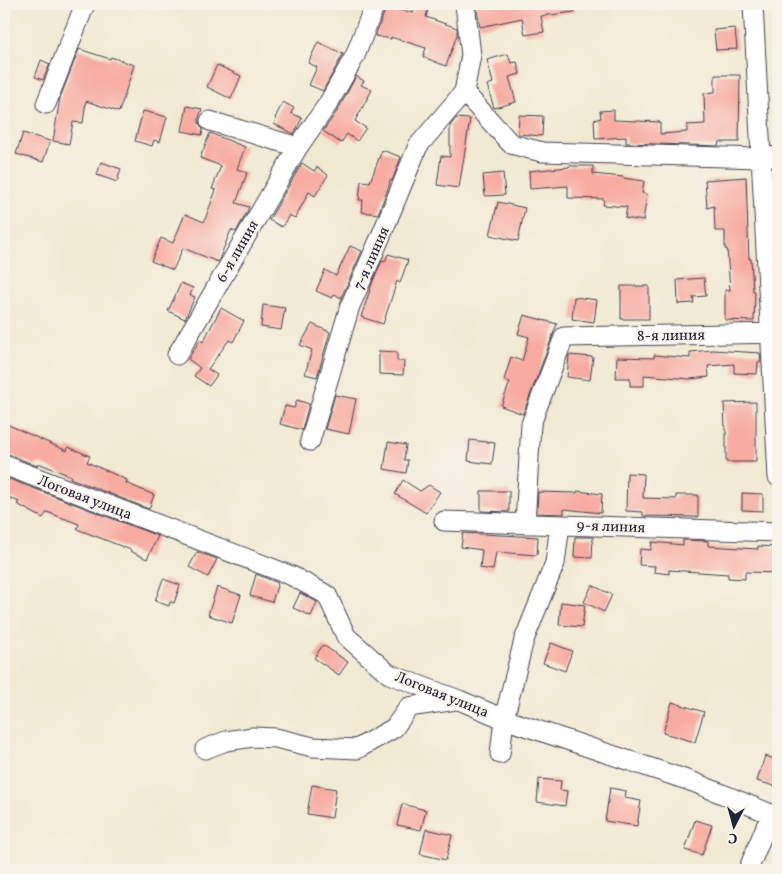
<svg xmlns="http://www.w3.org/2000/svg" width="782" height="874" font-family="Vollkorn,serif">
  <style>
    .building { fill: #f8aba0 }
    .lines { fill: none; stroke-linecap: round; stroke-linejoin: round }
    .minor-casing { stroke: #414052; stroke-width: 21 }
    .minor { stroke: #fff; stroke-width: 19 }
    .labels { text-anchor: middle; stroke-width: 4; stroke-linejoin: round; paint-order: stroke }
    .street-label { font-size: 15px; fill: #22223b; stroke: #f7f3e8 }
  </style>
  <rect width="100%" height="100%" fill="#f7f3e8"/>
  <filter id="ink" filterUnits="userSpaceOnUse"><feTurbulence type="fractalNoise" baseFrequency=".02" numOctaves="2"/><feDisplacementMap in="SourceGraphic" scale="10" xChannelSelector="R" yChannelSelector="G"/><feConvolveMatrix kernelMatrix="1 2 1 2 8 2 1 2 1" color-interpolation-filters="sRGB"/></filter>
  <filter id="wash" filterUnits="userSpaceOnUse"><feTurbulence type="fractalNoise" baseFrequency=".0096" numOctaves="4" result="noise"/><feDisplacementMap in="SourceGraphic" scale="20" xChannelSelector="R" yChannelSelector="G"/><feGaussianBlur stdDeviation="1.12" result="paint"/><feColorMatrix in="noise" values="0 0 0 0 0 0 0 0 0 0 0 0 0 0 0 0 0 1.4 0 .05"/><feComposite in="paint" operator="in"/></filter>
  <g filter="url(#wash)">
    <rect width="100%" height="100%" fill="#f1ead3"/>
    <g id="blocks">
      <!-- building -->
      <path class="building" d="M386,4H391L390,8L413,13L416,6L428,9L426,17L457,28V35L446,66L423,57L426,48L391,37V39L375,36L386,8Z
        M476,4H574L575,12L541,16L544,32L525,35L522,18L480,27Z
        M735,28L737,49L716,50L714,30Z
        M318,42L343,54L323,91L309,85L317,67L308,63Z
        M79,49L110,59L111,57L134,65L119,112L86,101L83,123L73,122L69,144L53,141L60,98Z
        M508,54L511,63L517,62L520,74L509,77L516,102L494,108L487,85L493,83L487,60Z
        M41,60L50,64L43,80L35,77Z
        M217,65L241,76L231,99L207,87Z
        M715,75H740L739,142H719L718,146L626,143V137L595,139L594,120L601,118L600,111L614,110V120L660,122V134L687,132V125L705,124L704,93L715,92Z
        M356,76L364,81L361,85L372,90L355,121L366,128L357,141L347,134L341,143L323,131L338,110Z
        M283,102L294,108L291,113L302,118L294,134L274,124L276,119L275,118Z
        M187,106L202,109L199,118V123L203,129L202,135L182,131Z
        M143,111L167,117L160,142L154,140L152,146L135,141Z
        M519,115L543,116L542,136L518,134Z
        M456,118L470,119L459,188L437,185L441,156L450,157V126Z
        M23,133L50,141L43,162L16,154Z
        M210,133L245,147L237,169L247,173L236,203L249,207L246,214L236,232L231,230L218,262L183,248L173,270L151,261L161,238L173,243L185,214L204,222L216,190L212,189L221,166L200,158Z
        M382,150L401,157L392,181L390,180L389,186L378,214L362,212L363,200H359L361,181L370,182Z
        M101,162L121,169L117,182L97,175Z
        M302,163L314,171L317,167L328,175L315,196L309,192L295,218L289,215L282,227L269,220Z
        M569,166H593V174L623,177V178L644,181L642,193L647,194L643,221L625,218L627,207L603,205L604,199L568,198V186L530,189L529,171L569,167Z
        M503,173L505,195L485,196L483,175Z
        M746,177L749,259H751L753,291H755L754,321L725,320V290H730L727,249H725V231H715L714,206L707,208L705,180Z
        M498,202L525,208L518,241L490,235Z
        M350,246L362,251L341,298L335,294L332,298L316,291L325,270L336,276Z
        M388,254L408,260L400,283L397,281L383,324L361,317L373,281L382,261L385,262Z
        M704,278L706,296L693,297L694,303L678,304L677,280Z
        M181,283L193,288L190,295L195,297L185,319L168,311Z
        M621,286H649V319H621Z
        M574,297L597,300L594,322L572,319Z
        M263,305L285,308L281,330L261,327Z
        M221,308L244,321L233,342L229,340L208,369L217,375L209,386L194,376L200,368L188,359L200,340L203,342Z
        M524,315L557,324L523,414L501,406L510,382L504,380L511,357L522,361L529,337L518,334Z
        M312,324L330,332L317,377L305,374L312,350L300,345Z
        M713,350L760,353L761,362H758L757,374L734,373V364L708,366L709,377L690,379L644,375V386H630V378H616L617,357L654,358V355L690,358V352Z
        M379,351L397,352V361H404L403,375L379,374Z
        M569,355L593,357L590,380L567,377Z
        M335,395L356,399L349,434L325,429Z
        M297,400L309,404L302,430L280,424L285,406L294,408Z
        M756,402V462H726V430H725L724,403Z
        M4,423L67,451L68,447L90,456L87,462L127,480L126,483L154,495L149,509L70,478L71,476L38,463L37,466L8,454H4Z
        M470,440L495,443L492,464L468,461Z
        M388,442L406,445L404,460H408L406,473L384,469Z
        M627,473L644,474L643,498L676,499V495H698V517L646,516H643V512L626,511Z
        M4,477L158,536L147,559L130,551L131,550L77,529L79,524L47,512L43,518L17,504L19,502L4,495Z
        M403,480L420,491L429,485L440,492L426,513L395,494Z
        M481,491H509V512L481,511Z
        M577,491L602,494L601,513L564,509V514L537,513L538,492L577,493Z
        M742,493L763,494V511L742,510Z
        M463,533L538,537L537,555L496,552L493,570L480,568L482,550L461,547Z
        M575,537H593L592,558L574,557Z
        M683,540L708,541V546L758,549V546L778,547V573L745,572V579L728,578V574L669,570V574L654,572L655,566L639,565L640,549L651,550L652,542L683,545Z
        M197,552L217,559L208,577L189,567Z
        M256,574L278,583L272,602L250,596Z
        M163,579L180,585L174,603L170,602L169,606L155,601Z
        M592,585L612,595L604,612L584,602Z
        M217,587L241,595L232,623L208,615Z
        M300,593L317,602L311,616L293,608Z
        M561,602L585,605L582,627L559,625Z
        M551,643L572,651L565,671L543,663Z
        M323,645L348,662L339,675L314,658Z
        M672,702L704,712L695,742L663,733Z
        M765,756L778,760V787L757,781Z
        M539,779L561,781L560,790L567,791L565,806L537,802Z
        M312,785L336,789L332,818L307,814Z
        M610,788L626,791L625,798L641,801L637,826L605,821Z
        M402,804L426,810L421,830L397,825Z
        M695,820L712,825L702,855L685,850Z
        M426,829L452,835L446,860L420,854Z"/>
    </g>
  </g>
  <g filter="url(#ink)">
    <use href="#blocks" fill-opacity="0" stroke="#414052" stroke-width="1"/>
    <g class="lines">
      <defs>
        <path id="minor" d="M753,4L778,477
          M464,92L511,144L542,152L761,158L778,156
          M46,104L85,4
          M210,121L298,147
          M177,355L298,147L328,104L355,56L375,4
          M310,441L350,306L381,236L418,146L464,92L471,55L465,4
          M4,465L292,576L327,595L346,636L389,674L459,700L504,719L693,782L771,814L778,813
          M444,521L778,532
          M525,524L531,424L564,337L778,333
          M205,749L226,741L253,737L276,738L313,747L357,749L394,728L409,707L456,700
          M500,754L504,719L524,640L555,563L560,525
          M748,870L771,814"/>
      </defs>
      <!-- minor casing -->
      <use href="#minor" class="minor-casing"/>
      <!-- minor -->
      <use href="#minor" class="minor"/>
    </g>
  </g>
  <g class="labels">
    <!-- street labels -->
    <g class="street-label">
      <text transform="translate(237 251) rotate(-60)" y="5">6-я линия</text>
      <text transform="translate(371 258) rotate(-66)" y="5">7-я линия</text>
      <text transform="translate(671 335) rotate(-1)" y="5">8-я линия</text>
      <text transform="translate(85 497) rotate(21)" y="5">Логовая улица</text>
      <text transform="translate(611 526) rotate(2)" y="5">9-я линия</text>
      <text transform="translate(442 694) rotate(22)" y="5">Логовая улица</text>
    </g>
  </g>
  <!-- margin -->
  <rect width="782" height="874" fill="none" stroke="#f7f3e8" stroke-width="20"/>
  <!-- north arrow -->
  <g transform="translate(734 826) rotate(186)" stroke="#f7f3e8" stroke-width="4" paint-order="stroke">
  <path d="M0-4L9 19L0 12L-9 19Z" fill="#22223b"/>
  <text y="-8" font-size="14" font-weight="bold" text-anchor="middle" fill="#22223b">С</text>
  </g>
</svg>
